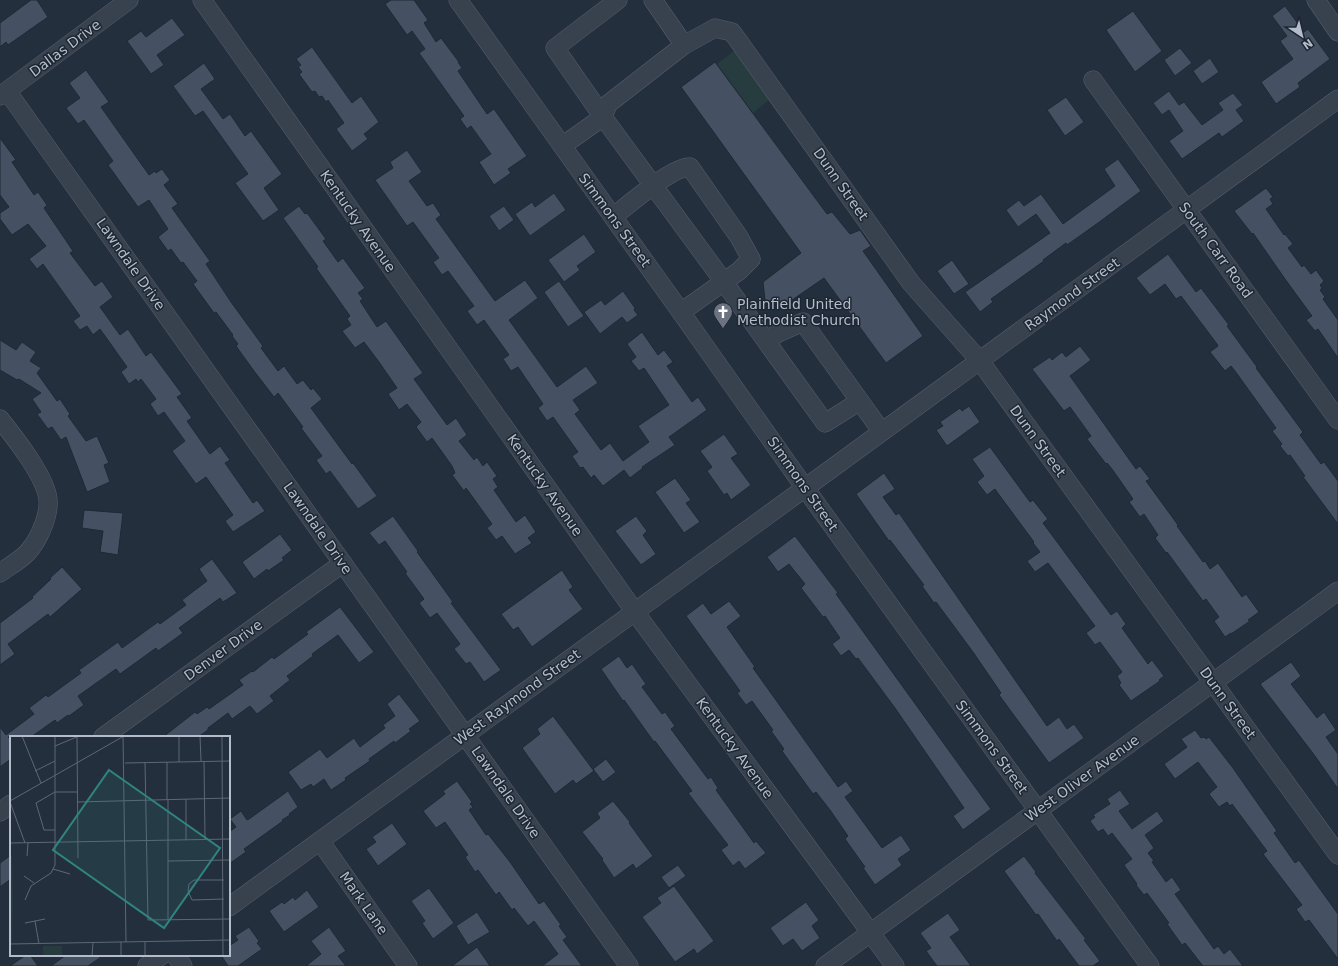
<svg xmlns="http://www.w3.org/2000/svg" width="1338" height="966" font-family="'DejaVu Sans',sans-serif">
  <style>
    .green { fill: #263c3f }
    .building { fill: #455162; stroke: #1f2835 }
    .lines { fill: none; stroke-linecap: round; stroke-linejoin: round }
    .minor-casing { stroke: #565f6c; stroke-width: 19 }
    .minor { stroke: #38414e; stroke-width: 18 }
    .labels { text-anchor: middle; stroke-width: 3; stroke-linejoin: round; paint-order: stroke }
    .street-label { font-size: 14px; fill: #b4bcc9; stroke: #1d2633 }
    .poi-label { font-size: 14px; fill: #b4bcc9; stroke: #1d2633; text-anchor: start }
    .inset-road { fill: none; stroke: #5e6776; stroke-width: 1 }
    .view { fill: #308480; fill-opacity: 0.15; stroke: #308480; stroke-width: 2 }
    .inset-edge { fill: none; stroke: #b4bcc9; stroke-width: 2 }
  </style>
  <rect width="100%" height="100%" fill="#242f3e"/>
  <!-- green -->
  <path class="green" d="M734,51L769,100L753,113L717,64Z"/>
  <!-- building -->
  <path class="building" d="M31,0H37L48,17L8,45L6,42L0,47V23Z
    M391,0H414L428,20L424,23L436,42L441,38L459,62H458L462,68L458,71L487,114L494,109L527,156L508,169L511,173L494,185L479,162L491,154L471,126L467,129L460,119L464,116L419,53L425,49L412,31L407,35L385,4Z
    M1285,6L1304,32L1308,29L1330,59L1298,83L1300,87L1276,104L1261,82L1293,59L1280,41L1287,36L1272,16Z
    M1133,11L1162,51L1135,72L1106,30Z
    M172,18L185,35L157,55L164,65L151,74L127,41L141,31L146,37Z
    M312,47L352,103L361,96L379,122L364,134L368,139L352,151L336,129L344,123L328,100L326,102L322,96L319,97L315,91L312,92L299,74L302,72L298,67L301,65L296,59Z
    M1180,48L1192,63L1175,76L1164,60Z
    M1210,58L1219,72L1202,84L1193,71Z
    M715,62L827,214L832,212L850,234L860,230L871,246L863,251L923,336L886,363L824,278L782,307L765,300L763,282L801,253L681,87Z
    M204,63L215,79L201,89L223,119L230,114L245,136L251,131L282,174L264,188L279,210L263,221L235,183L248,174L203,111L195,116L173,86Z
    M86,70L109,102L101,107L149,175L155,171L156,173L162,169L170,180L164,185L178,204L172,208L210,261L206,264L231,302L263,346L261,348L278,371L284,366L297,384L303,380L311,390L313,388L322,399L311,408L352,464L353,463L377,496L358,509L330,471L326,474L316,460L322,456L301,428L303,427L278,393L274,397L254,371L236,346L238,344L232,336L233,335L216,312L214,313L193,284L197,281L183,262L181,263L171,249L168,251L158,237L168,229L149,200L138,207L108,165L113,161L84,120L78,124L66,108L80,98L69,83Z
    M1169,91L1179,105L1184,102L1202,125L1223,110L1218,103L1233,93L1243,105L1236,110L1244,121L1222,137L1219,133L1182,159L1169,141L1183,131L1169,110L1162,115L1153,103Z
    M1066,97L1084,122L1065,136L1047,110Z
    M0,138L16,160L12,162L34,195L38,192L47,205L44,208L73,251L70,253L95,286L102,281L113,297L100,307L120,335L128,329L146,356L151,352L182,394L177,397L192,418L187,421L210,454L220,446L230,460L225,463L253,503L257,500L265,511L233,532L225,521L233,515L206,477L196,484L172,451L185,441L164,412L158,416L150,404L156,399L141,379L138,382L136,379L129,384L121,372L127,367L100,329L93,335L87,326L80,330L73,321L80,316L43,264L37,269L29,259L46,246L28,224L12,235L0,219V213L9,207L0,195Z
    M407,150L422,172L409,181L427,206L433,203L441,215L436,219L495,301L525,280L538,298L509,320L557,387L586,366L598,383L573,400L580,410L575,414L601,450L610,443L623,461L649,442L638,426L669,405L644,368L639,371L631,361L636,357L627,344L642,332L658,355L664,350L673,362L667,366L692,402L698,397L707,410L669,437L675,445L642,467L643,468L630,478L624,470L603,486L594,475L591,478L583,467L580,468L572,456L578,452L553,417L547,421L538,408L543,404L518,367L511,371L503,359L509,355L484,320L477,325L467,311L474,306L448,271L442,275L433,262L439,258L413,222L407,226L375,180L393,168L390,162Z
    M1118,159L1141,191L1098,223L1067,245L1066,243L1043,260L1044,261L991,299L993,302L980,312L965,292L1050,233L1036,214L1018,227L1006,210L1019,200L1024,206L1041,194L1063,224L1115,186L1104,169Z
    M1266,188L1273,197L1270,199L1273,204L1266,209L1284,235L1285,234L1293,244L1288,248L1302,267L1304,265L1311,274L1316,270L1324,281L1320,285L1322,288L1320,290L1325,297L1323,299L1338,320V358L1318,329L1315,331L1306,320L1312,316L1285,279L1253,233L1252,234L1234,211Z
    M554,193L566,210L530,236L515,214L532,202L535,207Z
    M299,206L305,214L307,213L326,239L323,241L338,262L343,258L365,288L358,293L363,299L360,301L377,327L386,321L423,373L414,379L447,425L456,418L467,435L459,441L474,460L477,457L483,466L487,462L497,476L493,479L498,487L494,490L516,522L525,515L536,532L528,538L532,543L515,554L502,536L496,540L487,528L492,524L466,488L464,491L452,475L455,473L452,466L432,438L427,442L416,427L421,422L407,404L399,410L388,394L397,388L379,362L364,342L355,348L342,331L351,325L347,319L350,316L316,268L318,267L283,218Z
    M504,206L514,220L499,231L489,216Z
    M584,234L596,252L577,266L580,270L564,282L548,260Z
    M1168,254L1196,292L1201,288L1229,325L1227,326L1257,367L1256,368L1303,432L1300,435L1321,464L1324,462L1338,481V524L1303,477L1305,476L1290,455L1288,456L1280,446L1282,444L1272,431L1276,428L1235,371L1231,366L1225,371L1210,352L1218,346L1217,344L1181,296L1176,299L1165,284L1150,295L1136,278Z
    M952,260L969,284L954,294L937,271Z
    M559,281L584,316L568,327L544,292Z
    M623,291L635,308L634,310L638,315L627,323L622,317L600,334L584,312L601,300L605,305Z
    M0,340L16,350L22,342L36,352L30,361L41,368L37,373L57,401L60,399L70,414L68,416L86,441L97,436L109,463L104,465L110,482L87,492L66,437L61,440L52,427L48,429L37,414L41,412L32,399L41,393L19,379L17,380L0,370Z
    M1080,346L1091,360L1070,376L1136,469L1140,466L1150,479L1146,481L1178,525L1177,526L1203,562L1205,561L1210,569L1218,563L1242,597L1246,594L1259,612L1248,620L1250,621L1231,634V633L1225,637L1214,621L1219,617L1206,599L1203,601L1167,552L1166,553L1155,538L1158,535L1144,514L1140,517L1129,502L1133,499L1112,469L1107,463L1106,464L1087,439L1091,436L1070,407L1064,411L1032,369L1050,357L1052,360L1062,352L1066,357Z
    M969,406L980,422L947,446L936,430L943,426L940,422L960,408L962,411Z
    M724,434L738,454L731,458L751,485L731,500L727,493L724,495L707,471L712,467L700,451Z
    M990,447L1030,502L1033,500L1048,519L1043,523L1111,615L1117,611L1126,624L1122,628L1148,664L1152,660L1164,676L1159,680L1160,681L1131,701L1119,685L1121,683L1117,676L1122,672L1100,642L1095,645L1086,633L1095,626L1048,563L1035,572L1027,561L1040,552L1033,543L1034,542L997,492L995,489L987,495L977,482L984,476L972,459Z
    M884,473L895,489L883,497L896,515L899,513L1047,726L1059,717L1067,729L1074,724L1084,738L1049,763L999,695L1001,693L973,652L936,602L934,603L922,586L924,585L890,540L889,541L856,494Z
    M675,478L691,500L686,503L700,522L684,533L655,492Z
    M84,510L123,513L118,555L100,552L103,531L82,528Z
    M393,516L418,551L417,552L453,602L451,603L501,670L484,682L470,662L466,664L454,649L460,644L437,613L430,618L419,603L424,599L405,573L407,572L385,541L379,545L369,533Z
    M636,516L647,531L643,535L656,554L641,565L615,531Z
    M280,534L292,550L282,558L284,560L268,571L267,569L254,579L242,562Z
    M795,536L838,593L836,594L991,809L963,830L953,816L964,808L895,708L858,658L856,659L849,650L841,656L832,644L840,638L825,616L823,617L801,588L805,584L789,564L778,572L767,557Z
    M212,559L237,593L223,602L220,598L179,628L183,633L158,651L156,648L120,674L116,669L78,696L84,705L69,716L68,715L57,723L55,720L31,737H8L11,740V759L0,767V727L6,735L34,714L29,708L46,695L48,697L81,673L79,670L118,642L122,648L158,622L160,624L186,605L182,600L207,581L199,569Z
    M62,567L82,589L50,617L48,614L8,644L15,654L0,665V623L33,598L32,597L51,579L50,578Z
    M562,570L573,587L569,590L583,609L532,647L518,627L513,630L501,614Z
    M729,601L741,616L727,627L755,667L753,668L838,787L846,781L853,791L845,797L882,848L901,835L911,850L898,859L902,865L875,885L863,868L865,867L845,839L848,836L830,810L816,792L813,794L782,751L784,749L771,731L773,730L752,701L746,705L737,693L740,691L686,616L703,603L711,614Z
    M340,607L374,652L359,663L338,635L312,654L313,656L287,676L290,680L270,696L274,701L257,714L250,706L232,719L228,713L208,728V730L198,737H163L195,712L197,714L207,707L209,709L243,685L239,680L252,671L253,672L272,657L274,659L308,634L306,632Z
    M619,656L627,668L632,664L646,684L642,687L662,714L665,712L675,726L671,729L708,779L711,777L718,788L716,790L754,843L756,841L766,853L745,869L739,861L733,866L721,850L728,845L688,793L692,791L655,741L654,742L624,700L623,701L601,669Z
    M1291,662L1301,676L1291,684L1317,718L1324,712L1336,730L1326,737L1338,754V789L1315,756L1260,684Z
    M399,694L420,721L409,729L411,731L395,743L394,741L369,759L370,761L345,778L346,780L331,790L324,779L313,787L311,784L301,790L288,772L320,749L327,758L354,738L360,747L385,728L383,725L395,716L387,704Z
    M553,716L594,771L576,784L573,780L555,794L522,748L540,734L537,729Z
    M1195,730L1201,738L1204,737L1206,739L1209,737L1233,768L1277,831L1274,833L1295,863L1299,860L1338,914V959L1309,920L1305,922L1296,909L1302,905L1263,854L1267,851L1232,804L1230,806L1227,802L1219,807L1209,794L1217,787L1198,762L1175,779L1164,764L1187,747L1181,739Z
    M606,759L616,772L603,782L593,769Z
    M457,781L472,802L470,804L473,807L469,810L486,835L488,834L510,862L539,904L544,901L561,925L559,926L567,937L563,940L582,966H542L558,954L534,921L528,926L514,908L512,910L499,892L496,895L478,870L475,872L465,857L468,855L445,822L436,828L423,811L445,794L443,791Z
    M1120,790L1130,804L1119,811L1132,829L1157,811L1164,821L1145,835L1154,848L1148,853L1154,861L1152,862L1166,882L1172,877L1181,890L1175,894L1214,949L1218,946L1224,954L1230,949L1243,966H1203L1185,943L1182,945L1167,924L1169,923L1147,893L1144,895L1136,885L1137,884L1124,865L1132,859L1112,833L1108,836L1103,829L1098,832L1090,821L1095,817L1093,815L1110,804L1107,799Z
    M288,791L298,807L289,814L290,815L282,820L283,821L244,849L246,852L229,864V832L236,827L230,819L241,811L247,820L249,819Z
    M613,801L630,822L629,823L653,856L636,869L633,864L614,878L602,860L603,859L582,832L600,818L597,813Z
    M392,823L407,844L378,866L366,849L376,842L372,837Z
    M11,855V879L0,887V863Z
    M1024,856L1036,872L1035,873L1086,939L1084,940L1100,961L1093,966H1079L1059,939L1057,941L1038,914L1036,915L1004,871Z
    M678,865L686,876L669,888L661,877Z
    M674,886L714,941L697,954L694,949L675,962L642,917L661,903L657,898Z
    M429,888L454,923L433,939L422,923L425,921L411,901Z
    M307,890L319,907L284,932L269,911L282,902L284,904L293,897L295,900Z
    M806,902L819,920L812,926L820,938L802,951L793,939L783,946L770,928Z
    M477,912L490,932L468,945L456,926Z
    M948,913L960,930L950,937L971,966H937L926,951L931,948L920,933Z
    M249,927L259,941L257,943L262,949L238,966H228L221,955H229V946L238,940L235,936Z
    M329,927L346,951L338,956L346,966H306L321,954L311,941Z
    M477,947L490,966H452Z
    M26,955H30L38,966H10Z
    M66,955H104L88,966H51Z"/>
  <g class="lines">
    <defs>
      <path id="minor" d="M202,0L635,612L895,966
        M458,0L678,308L805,488L1150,966
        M653,0L684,45L715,28L732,32L911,283L980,361L1338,855
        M1316,0L1338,32
        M1093,80L1338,420
        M7,91L629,966
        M0,96L129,0
        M603,117L555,48L618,0
        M603,117L608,104L684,45
        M562,146L603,117L724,282L766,341L778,333L803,322L882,432
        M613,217C628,205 673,166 690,167L739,237L751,259L739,271L681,312
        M766,341L825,423L860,401
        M0,419C15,438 41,471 47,494C52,512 39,540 27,553C19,561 8,567 0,573
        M103,737L343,563
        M0,812L11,804
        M320,841L408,966
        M229,907L805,488L1338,99
        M175,955L183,966
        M147,966L162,955
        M825,966L1338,591"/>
    </defs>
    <!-- minor casing -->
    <use href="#minor" class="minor-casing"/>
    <!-- minor -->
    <use href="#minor" class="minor"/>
  </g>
  <!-- icons -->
  <defs>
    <symbol id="church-pin" viewBox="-11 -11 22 30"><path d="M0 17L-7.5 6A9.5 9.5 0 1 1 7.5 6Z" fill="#6b7280" stroke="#1d2633"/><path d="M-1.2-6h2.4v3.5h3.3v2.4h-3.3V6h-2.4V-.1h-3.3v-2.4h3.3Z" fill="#fff"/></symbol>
  </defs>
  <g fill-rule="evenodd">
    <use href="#church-pin" x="712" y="301" width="22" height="30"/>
  </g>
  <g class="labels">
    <!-- street labels -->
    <g class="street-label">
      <text transform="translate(65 48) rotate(-37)" y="5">Dallas Drive</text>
      <text transform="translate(841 184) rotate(55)" y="5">Dunn Street</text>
      <text transform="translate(615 220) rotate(54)" y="5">Simmons Street</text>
      <text transform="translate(358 221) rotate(55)" y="5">Kentucky Avenue</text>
      <text transform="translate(1216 250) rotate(54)" y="5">South Carr Road</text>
      <text transform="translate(131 264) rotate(55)" y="5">Lawndale Drive</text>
      <text transform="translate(1072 294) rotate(-36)" y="5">Raymond Street</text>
      <text transform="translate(1038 441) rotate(54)" y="5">Dunn Street</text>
      <text transform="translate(803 484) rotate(55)" y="5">Simmons Street</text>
      <text transform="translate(545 485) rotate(55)" y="5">Kentucky Avenue</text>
      <text transform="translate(318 528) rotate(55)" y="5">Lawndale Drive</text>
      <text transform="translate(223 650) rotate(-36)" y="5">Denver Drive</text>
      <text transform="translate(517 697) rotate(-36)" y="5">West Raymond Street</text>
      <text transform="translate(1228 703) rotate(54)" y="5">Dunn Street</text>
      <text transform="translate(992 747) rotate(54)" y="5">Simmons Street</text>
      <text transform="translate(735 748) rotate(54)" y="5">Kentucky Avenue</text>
      <text transform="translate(1082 778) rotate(-36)" y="5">West Oliver Avenue</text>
      <text transform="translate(506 792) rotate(55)" y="5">Lawndale Drive</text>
      <text transform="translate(364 903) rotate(55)" y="5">Mark Lane</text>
    </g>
    <!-- poi labels -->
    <g class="poi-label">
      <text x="737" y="309">Plainfield United<tspan x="737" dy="16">Methodist Church</tspan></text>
    </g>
  </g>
  <!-- overview -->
  <g transform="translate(10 736)">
    <rect width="220" height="220" fill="#242f3e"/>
    <path d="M0,120H2L3,160L2,208H0ZM33,210H52V220H33Z" fill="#263c3f"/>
    <path class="inset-road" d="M12,0L31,47M67,0L68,122M113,0L116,206M169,0V26M190,0L191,25M212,0L213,220M45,10L69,0M194,25L195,103M135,26L138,184L220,183M157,26V64M115,27L220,25M25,35L45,25M176,63V104M158,64V184M0,65L114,0M0,66L15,107M67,66L220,62M45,94H34L26,67L45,56H67M0,107L220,103M17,120L18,107M158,125L220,124M43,133L60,138M14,140L24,147M214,144H184L179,148L178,155L182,164L214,163M15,164L21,150L41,137L45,129V0M25,185L29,208M15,187L35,183M111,206V220M135,206V220M0,208L220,204M82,220L83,207"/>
    <path class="view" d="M99,34L210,112L154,192L43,114Z"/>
    <rect width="220" height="220" class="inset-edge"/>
  </g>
  <!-- north arrow -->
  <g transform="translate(1302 36) rotate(145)" stroke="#1d2633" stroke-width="3" paint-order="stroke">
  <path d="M0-3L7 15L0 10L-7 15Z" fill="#b4bcc9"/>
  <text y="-6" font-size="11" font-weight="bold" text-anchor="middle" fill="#b4bcc9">N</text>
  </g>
</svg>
